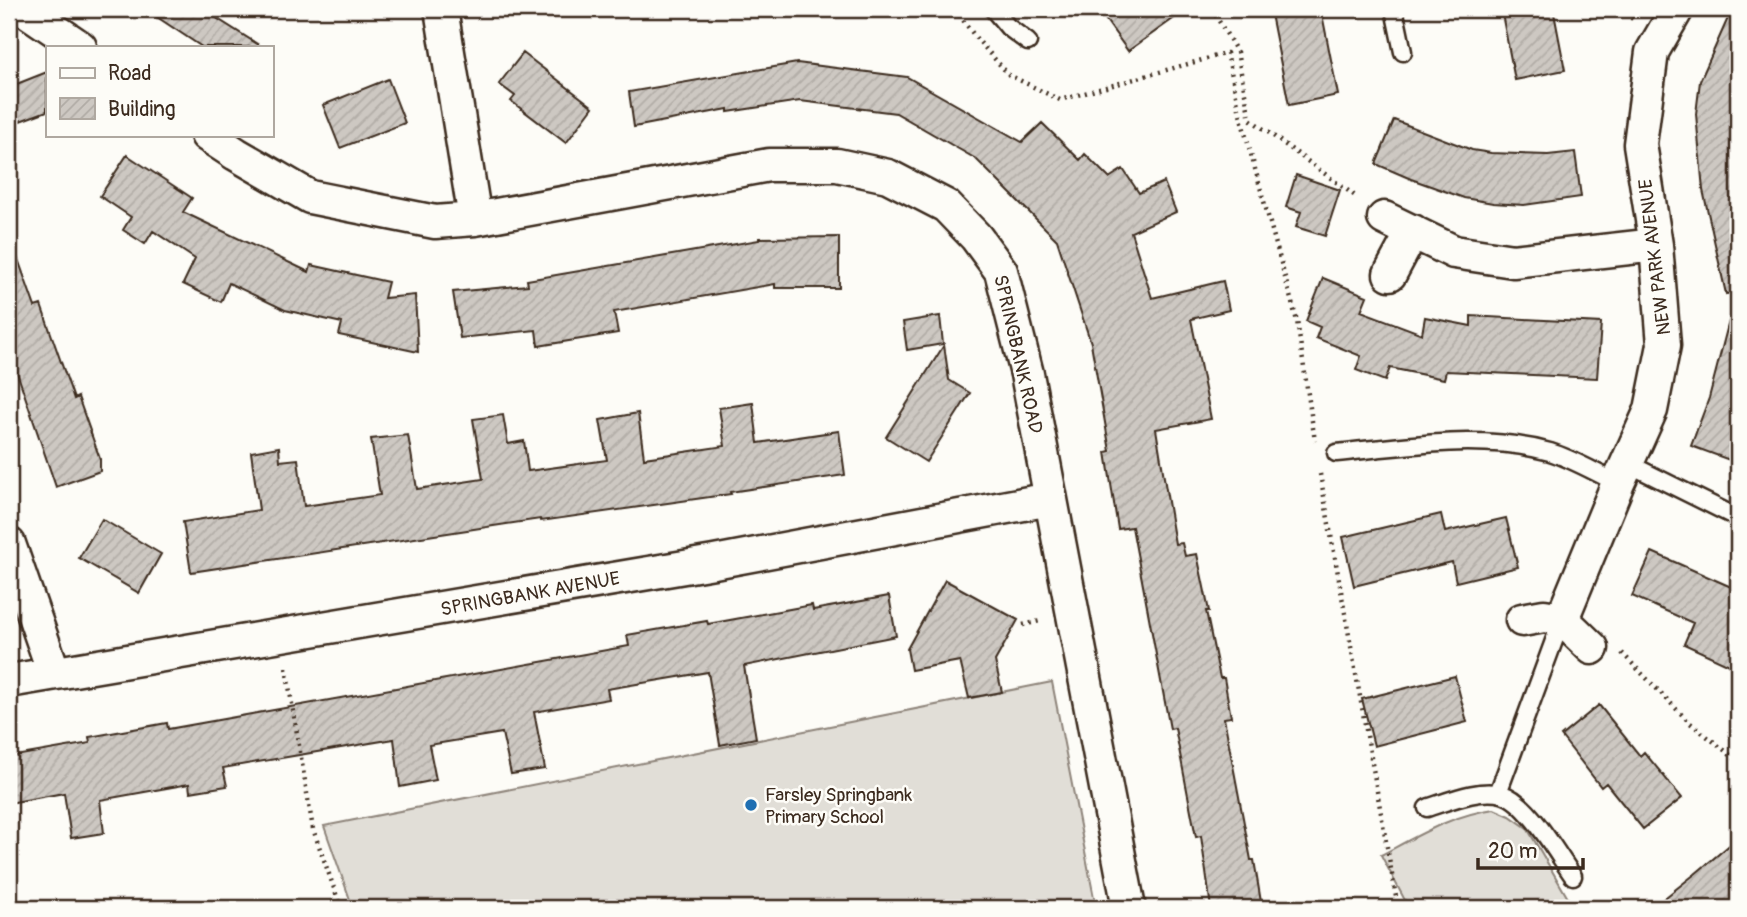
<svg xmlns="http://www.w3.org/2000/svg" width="1747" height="917" font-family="Pangolin,sans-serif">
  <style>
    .grass { fill: #e1ded7; stroke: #8e847a; stroke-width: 2 }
    .building { fill: url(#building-hatch); stroke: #3b2a1e; stroke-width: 2 }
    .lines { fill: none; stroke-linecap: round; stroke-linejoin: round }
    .lane-casing { stroke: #3b2a1e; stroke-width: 21 }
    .street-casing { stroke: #3b2a1e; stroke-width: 37 }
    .path { stroke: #3b2a1e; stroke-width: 4.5; stroke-dasharray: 2 5; stroke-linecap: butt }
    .lane { stroke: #fdfcf7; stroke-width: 16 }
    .street { stroke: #fdfcf7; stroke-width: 32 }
    .poi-dot { fill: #1f6fb2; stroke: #fdfcf7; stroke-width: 2.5 }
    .labels { text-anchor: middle; stroke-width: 5; stroke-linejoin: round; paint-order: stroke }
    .street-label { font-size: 19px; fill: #3b2a1e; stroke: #fdfcf7 }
    .poi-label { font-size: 19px; fill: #3b2a1e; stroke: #fdfcf7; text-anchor: start }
  </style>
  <defs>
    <pattern id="building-hatch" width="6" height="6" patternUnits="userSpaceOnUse" patternTransform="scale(1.75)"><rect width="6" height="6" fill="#cdc8c2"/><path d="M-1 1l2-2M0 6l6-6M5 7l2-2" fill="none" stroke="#b1aca6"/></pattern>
  </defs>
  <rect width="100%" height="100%" fill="#fdfcf7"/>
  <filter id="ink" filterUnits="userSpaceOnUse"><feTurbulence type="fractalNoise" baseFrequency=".0143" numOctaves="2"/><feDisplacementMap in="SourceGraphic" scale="14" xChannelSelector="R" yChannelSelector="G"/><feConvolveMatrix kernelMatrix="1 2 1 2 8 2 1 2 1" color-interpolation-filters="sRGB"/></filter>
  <g filter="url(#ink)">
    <!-- grass -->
    <path class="grass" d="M1052,682L1096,908H353L324,826Z
      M1494,809L1510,816L1527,828L1569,900L1556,908H1409L1381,855C1419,835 1452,815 1494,809Z"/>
    <!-- building -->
    <path class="building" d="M145,9H202L262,47H202Z
      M1098,9H1187L1128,51Z
      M1270,9H1321L1338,95L1289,105Z
      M1501,9H1531L1533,17L1554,13L1565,70L1515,80Z
      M1732,9H1738V292L1726,294L1703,190L1696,114L1700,81Z
      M523,53L593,107L566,143L511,101L515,96L499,84Z
      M797,63L907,77L1022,142L1042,123L1080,160L1085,154L1109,178L1123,169L1139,193L1164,182L1176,212L1131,232L1152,298L1223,281L1229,310L1191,319L1211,419L1156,429L1175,544L1182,543L1185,556L1197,554L1209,611H1206L1220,678H1224L1231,717L1224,718L1251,860H1254L1262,908H1211L1201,836L1196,837L1175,728L1170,729L1132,527L1118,529L1106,452L1110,451L1091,343L1057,240L976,159L896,113L800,101L728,112V109L634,127L629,92Z
      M47,72V111L9,125V87Z
      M388,79L405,123L340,148L323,105Z
      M1394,120L1472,150L1491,153L1548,155L1575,152L1581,197L1524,205L1493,203L1464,198L1411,179L1376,164Z
      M127,155L192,198L183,212L309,272L311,265L388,282L384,298L415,295L418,352L339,335L342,323L285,310L229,283L221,302L183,284L195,259L153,231L145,244L123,230L131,217L100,196Z
      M1296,175L1340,190L1325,236L1296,227L1301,212L1286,207Z
      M839,237V288H775V284L614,312L618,333L538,346L536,330L460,338L453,292L528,285L527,280L759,240V238Z
      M13,245L35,307L41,305L74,399L78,397L100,459V471L56,487L9,349V246Z
      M1323,278L1367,296L1361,311L1422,334L1425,317L1471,326V316L1601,323L1597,378L1446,371L1444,379L1390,368L1385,381L1356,370L1361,356L1316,338L1320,327L1306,321Z
      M940,316L943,344L907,350L903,322Z
      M1729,321L1738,323V463L1691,446L1709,398Z
      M944,345L949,380L970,393L926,462L886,437Z
      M753,403L758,443L839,431L845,475L730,492L731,494L541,521L540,519L191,572L183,522L259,510L251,452L279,447L280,461L298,459L304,506L380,495L371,439L408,435L417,489L483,479L473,419L503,415L508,444L524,441L528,471L607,460L600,420L638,413L644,458L725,446L719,408Z
      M1441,514L1445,532L1506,518L1518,567L1456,582L1452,562L1354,586L1343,537Z
      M102,519L161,554L139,593L79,558Z
      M1652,552L1738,590V669L1684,644L1693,623L1632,596Z
      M945,580L1018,620L995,661L1002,692L969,698L960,661L911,670L907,649Z
      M889,596L896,636L744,666L756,738L720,745L708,672L607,689L609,699L534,712L545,769L511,774L502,733L429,745L436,780L400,787L394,739L223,768L227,786L190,792L189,784L100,800L104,833L71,838L64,793L9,803V757L90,743L89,737L167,723L168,729L629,646L627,635L707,621L708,624L812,605L813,610Z
      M1455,676L1467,722L1374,746L1362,699Z
      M1599,705L1640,756L1644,752L1682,798L1643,829L1606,783L1601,787L1561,736Z
      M1738,838V908H1652L1695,874Z"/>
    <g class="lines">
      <defs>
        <path id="lane" d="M993,9L1008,27L1028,42
          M1394,9L1403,52
          M1336,453C1405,446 1481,433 1550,452C1573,459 1596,473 1618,483
          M1627,463L1738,518
          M1498,793L1562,619
          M1427,808C1449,801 1479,788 1502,794C1528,801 1557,854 1573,876"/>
        <path id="street" d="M24,9L80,47
          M441,9L475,219
          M207,135L236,154L310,197L435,222L475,219L769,165H837L888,176L946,206L976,237L1001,271L1027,374L1129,908
          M1384,218L1454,252L1513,261L1656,245
          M1390,274L1413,231
          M9,544L54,673
          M1562,619L1592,648
          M1522,620L1544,616L1562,619L1618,483L1651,410L1664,345L1656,245L1640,144L1652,52L1677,9
          M9,681L714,562L1050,499"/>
      </defs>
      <!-- lane casing -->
      <use href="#lane" class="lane-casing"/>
      <!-- street casing -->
      <use href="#street" class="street-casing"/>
      <!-- path -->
      <path class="path" d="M955,9L976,38L1009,75L1060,100L1227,53L1241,118L1297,321L1315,441
        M1212,9L1237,52L1250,119L1358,198
        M1620,9L1634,20
        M1320,474L1398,908
        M1023,625L1040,621
        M1622,653L1689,722L1738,761
        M286,668L313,829L341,908"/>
      <!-- lane -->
      <use href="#lane" class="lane"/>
      <!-- street -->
      <use href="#street" class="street"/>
    </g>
  </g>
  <!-- markers -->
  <circle class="poi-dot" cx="751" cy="805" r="7"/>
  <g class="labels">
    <!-- street labels -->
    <g class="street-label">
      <text transform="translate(1654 257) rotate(-97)" y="7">NEW PARK AVENUE</text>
      <text transform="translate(1019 354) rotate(77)" y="7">SPRINGBANK ROAD</text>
      <text transform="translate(530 593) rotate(-10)" y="7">SPRINGBANK AVENUE</text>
    </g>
    <!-- poi labels -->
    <g class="poi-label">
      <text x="765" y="801">Farsley Springbank<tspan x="765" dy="22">Primary School</tspan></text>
    </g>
  </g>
  <!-- margin -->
  <rect width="1747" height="917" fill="none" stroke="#fdfcf7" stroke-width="35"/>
  <rect x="18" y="18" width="1712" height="882" fill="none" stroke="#3b2a1e" stroke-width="2.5" filter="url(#ink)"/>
  <!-- legend -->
  <rect x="46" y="46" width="228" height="91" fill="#fdfcf7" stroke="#afa8a0" stroke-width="2"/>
  <rect x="60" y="68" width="35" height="10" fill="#fdfcf7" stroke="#afa8a0" stroke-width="2"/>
  <text x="108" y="80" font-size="21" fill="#3b2a1e">Road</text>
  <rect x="60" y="98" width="35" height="21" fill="url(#building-hatch)" stroke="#afa8a0" stroke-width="2"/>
  <text x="108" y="116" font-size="21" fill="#3b2a1e">Building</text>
  <!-- scale -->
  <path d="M1478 858v10h105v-10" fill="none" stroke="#3b2a1e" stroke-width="3.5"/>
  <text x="1488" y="858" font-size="21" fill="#3b2a1e" stroke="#fdfcf7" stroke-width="5" paint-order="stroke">20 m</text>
</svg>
